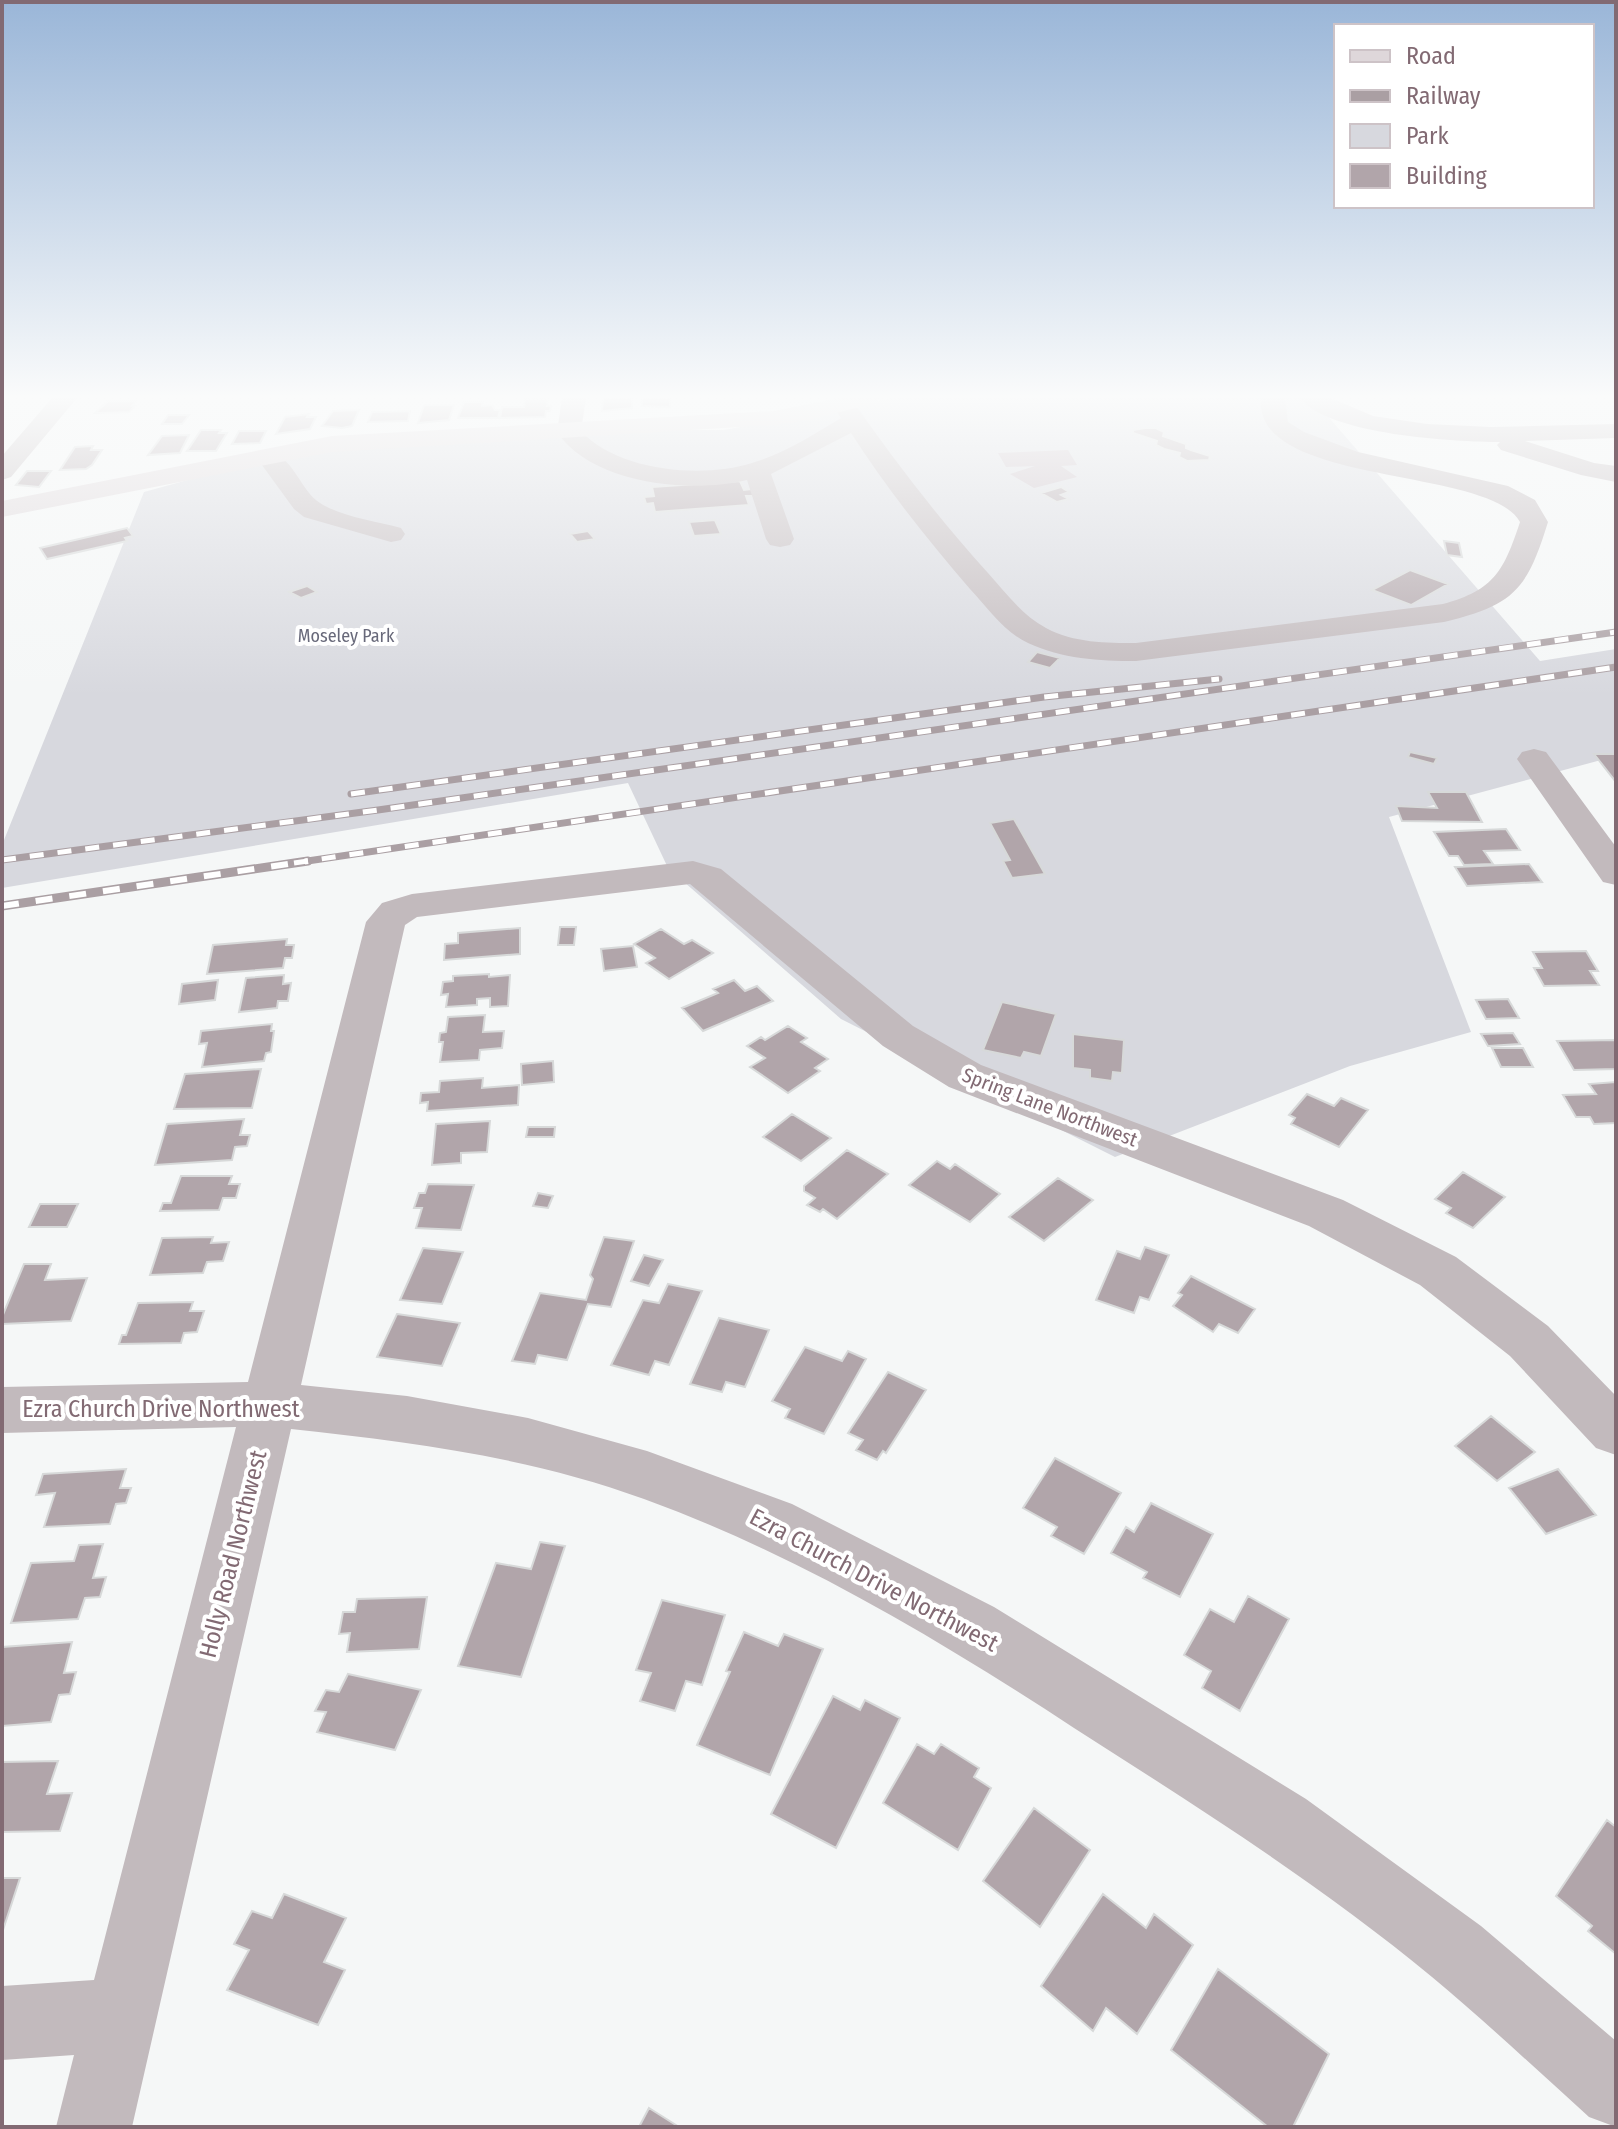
<svg xmlns="http://www.w3.org/2000/svg" width="1618" height="2129" font-family="'Fira Sans Condensed',sans-serif">
  <style>
    .green { fill: #d7d8de }
    .water { fill: #c6b9c1 }
    .building { fill: #b1a5aa; stroke: #d7d9d9; stroke-width: 2 }
    .lines { fill: none; stroke-linecap: round; stroke-linejoin: round }
    .minor { fill: #c2babd; fill-rule: evenodd }
    .major { fill: #ded7da; fill-rule: evenodd }
    .rail-far1-casing { stroke: #aa9fa3; stroke-width: 7 }
    .rail-casing { stroke: #aa9fa3; stroke-width: 9 }
    .rail-far1 { stroke: #fff; stroke-width: 5; stroke-dasharray: 14; stroke-linecap: butt }
    .rail { stroke: #fff; stroke-width: 6; stroke-dasharray: 17; stroke-linecap: butt }
    .labels { text-anchor: middle; stroke-width: 8; stroke-linejoin: round; paint-order: stroke }
    .far-park-label { font-size: 18px; fill: #68697a; stroke: #fff }
    .street-label { font-size: 20px; fill: #826a73; stroke: #fff }
    .near-street-label { font-size: 24px; fill: #826a73; stroke: #fff }
  </style>
  <rect width="100%" height="100%" fill="#f5f7f7"/>
  <!-- green -->
  <path class="green" d="M893,398H1312L1540,661L1616,649V756L1389,817L1471,1032L1350,1066L1115,1157L841,1019L668,868L628,783L2,888V845L144,492L322,443L632,430H724Z"/>
  <!-- water -->
  <path class="water" d="M1068,450L1077,465L1061,466L1077,477L1034,488L1010,474L1035,466L1006,467L998,453Z"/>
  <!-- building -->
  <path class="building" d="M603,398H632V408L602,411Z
    M642,398H670V407L642,406Z
    M525,399H548L547,406H551L550,411H546L545,417L500,418L502,407H524Z
    M108,401H136L132,406H135L129,412L95,413Z
    M464,402H483L482,406L492,405L495,410H500L498,418H458Z
    M424,405H454L449,420L418,423Z
    M359,410L352,426L342,428L322,426L333,411Z
    M410,411L408,421L368,422L372,412Z
    M309,414L307,417H316L310,429L276,434L285,417Z
    M168,415H189L182,424H162Z
    M1145,428H1156L1164,432L1163,436L1186,444V448L1191,450L1210,456L1209,460L1187,461L1179,457L1180,453L1164,449L1156,445L1157,441L1133,433V430Z
    M201,430H221L219,433H227L216,451H187Z
    M239,431H266L260,443L232,444Z
    M189,435L180,453L148,455L162,436Z
    M93,446L91,450H102L92,465L86,469L60,470L75,447Z
    M27,471H51L39,487L16,485Z
    M740,481L744,490L752,489L754,496H746L749,505L655,512L653,503L646,504L644,497L654,496L652,487Z
    M1061,487L1069,492L1061,495L1069,499L1057,502L1041,493Z
    M715,520L721,534L694,536L689,522Z
    M127,528L133,536L125,538L127,541L47,559L40,548Z
    M588,531L595,539L577,542L570,534Z
    M1444,541L1459,543L1462,557L1447,555Z
    M1410,570L1448,584L1411,605L1372,590Z
    M307,586L317,592L301,598L289,592Z
    M1037,652L1060,658L1050,668L1028,662Z
    M1410,752L1437,758L1434,764L1408,757Z
    M1594,754H1616V782Z
    M1428,792H1466L1482,822L1402,821L1396,806L1437,808Z
    M1014,819L1045,874L1012,878L1003,861L1010,860L990,823Z
    M1506,829L1520,850L1484,851L1493,864L1464,865L1458,856H1449L1434,832Z
    M1529,864L1542,882L1467,886L1455,867Z
    M560,927H576L574,945H558Z
    M520,928V954L444,960L445,944L458,943V933Z
    M661,929L684,944L692,940L713,953L669,979L646,963L655,958L634,944Z
    M287,939L286,945H294L292,958H285L283,968L207,974L213,945Z
    M633,946L637,967L604,971L601,949Z
    M1586,951L1598,971H1590L1599,985L1544,986L1534,968H1542L1533,952Z
    M489,974V977L510,975L508,1006L490,1007V998L477,999V1005L446,1007L448,994L441,995L443,982L453,981V976Z
    M284,975L283,984L291,983L288,1001H278L277,1008L239,1012L246,978Z
    M218,980L215,1000L179,1004L182,984Z
    M734,980L745,991L757,986L773,1001L703,1031L682,1008L718,993L713,989Z
    M1508,999L1519,1018L1486,1019L1476,1000Z
    M1002,1002L1056,1014L1041,1056L1024,1052L1021,1058L983,1050Z
    M485,1015L483,1032L504,1031L502,1048L480,1050L479,1060L440,1062L443,1042H439L440,1033L446,1032L448,1017Z
    M272,1024L271,1031H274L271,1052L266,1053L264,1061L202,1067L207,1043L199,1044L201,1031Z
    M788,1026L807,1038L801,1042L828,1059L815,1068L820,1071L788,1093L750,1067L765,1058L747,1046L761,1037L765,1040Z
    M1513,1033L1520,1044L1488,1046L1481,1034Z
    M1073,1034L1124,1040L1122,1073L1113,1072L1112,1081L1090,1078V1070L1073,1068Z
    M1616,1040V1069L1574,1070L1557,1041Z
    M1492,1048H1523L1533,1067H1501Z
    M553,1061L554,1082L522,1085L521,1064Z
    M261,1069L252,1108L174,1109L185,1074Z
    M483,1078L482,1088L519,1085L518,1105L427,1111L428,1102L420,1103L421,1093L439,1092L440,1081Z
    M1616,1082V1123L1594,1124L1590,1117H1576L1563,1095L1596,1094L1589,1084Z
    M1307,1094L1334,1106L1341,1098L1368,1110L1339,1147L1291,1124L1295,1118L1289,1115Z
    M792,1114L831,1138L801,1161L763,1137Z
    M244,1119L240,1135H250L247,1146L235,1147L232,1160L155,1165L167,1124Z
    M490,1121L487,1152L461,1153V1163L432,1165L436,1124Z
    M528,1127H555L554,1137H526Z
    M847,1150L888,1174L837,1219L823,1209L820,1212L807,1205L815,1198L804,1191V1186Z
    M937,1161L950,1169L955,1164L1000,1194L970,1222L909,1185Z
    M1463,1172L1505,1197L1473,1228L1446,1213L1451,1208L1435,1199Z
    M181,1176H232L229,1184H240L236,1198H223L219,1210L160,1211L163,1203H171Z
    M1058,1178L1093,1200L1044,1241L1009,1217Z
    M428,1184L474,1185L461,1230L416,1228L422,1208H414L419,1193H425Z
    M538,1193L553,1196L548,1208L533,1206Z
    M40,1204H78L67,1227H29Z
    M213,1237L211,1243L229,1242L223,1261L207,1262L203,1273L150,1275L162,1238Z
    M604,1237L634,1241L611,1307L588,1304L567,1360L538,1355L535,1364L512,1361L540,1293L586,1300L593,1279L590,1275Z
    M1145,1247L1169,1255L1149,1300L1140,1297L1134,1313L1096,1300L1117,1251L1140,1259Z
    M423,1248L463,1252L442,1304L400,1300Z
    M644,1255L663,1260L649,1286L631,1281Z
    M24,1264H51L45,1280L87,1278L71,1321L2,1324V1317Z
    M1191,1276L1255,1309L1238,1333L1219,1324L1213,1332L1173,1306L1182,1295L1178,1293Z
    M668,1284L702,1291L669,1365L655,1361L649,1375L611,1365L643,1300L659,1303Z
    M193,1302L190,1311H204L197,1332L184,1333L181,1343L119,1344L122,1335H126L138,1303Z
    M397,1314L460,1323L442,1366L377,1357Z
    M719,1318L769,1330L745,1387L726,1382L722,1392L690,1384Z
    M805,1347L842,1361L848,1351L866,1359L824,1434L785,1418L790,1409L772,1401Z
    M888,1372L926,1390L886,1453L883,1451L877,1460L856,1450L863,1440L848,1433Z
    M1491,1416L1535,1452L1497,1481L1455,1446Z
    M1055,1458L1121,1493L1084,1554L1051,1536L1057,1527L1023,1508Z
    M126,1469L120,1488H131L126,1503L116,1504L110,1524L44,1527L55,1493L36,1495L43,1474Z
    M1558,1469L1596,1515L1546,1534L1509,1488Z
    M1151,1503L1213,1534L1180,1597L1143,1578L1147,1572L1111,1553L1126,1527L1134,1532Z
    M540,1542L565,1546L521,1677L458,1666L496,1563L531,1569Z
    M103,1544L93,1578L106,1577L100,1597L85,1598L78,1619L11,1623L31,1563L74,1561L79,1545Z
    M1248,1596L1289,1619L1240,1711L1202,1688L1211,1671L1184,1655L1210,1609L1234,1622Z
    M427,1597L419,1649L347,1652L350,1633L339,1634L343,1612H355L357,1599Z
    M662,1600L725,1615L702,1685L686,1681L675,1711L640,1701L651,1673L636,1670Z
    M744,1632L778,1646L784,1634L823,1649L770,1775L697,1745L730,1672L726,1671Z
    M72,1642L64,1673L76,1672L70,1694L59,1695L51,1722L2,1726V1647Z
    M348,1674L421,1690L395,1750L317,1732L326,1712L315,1711L326,1690L339,1692Z
    M833,1696L860,1710L865,1700L900,1718L836,1848L771,1814Z
    M917,1744L934,1754L941,1744L979,1768L974,1777L991,1788L958,1850L883,1803Z
    M58,1761L47,1794L72,1793L60,1831L2,1832V1762Z
    M1034,1808L1090,1850L1040,1927L983,1881Z
    M1607,1820L1616,1827V1954L1588,1931L1592,1926L1556,1896Z
    M2,1878H20L2,1933Z
    M284,1894L346,1918L324,1962L345,1970L318,2025L227,1990L249,1950L234,1944L252,1911L272,1918Z
    M1103,1894L1146,1928L1154,1914L1193,1945L1137,2034L1106,2008L1093,2031L1041,1986Z
    M1218,1969L1329,2054L1293,2127H1268L1171,2050Z
    M649,2108L679,2127H639Z"/>
  <g class="lines">
    <!-- minor -->
    <path class="minor" d="M52,398H77L11,477L2,480V456Z
      M562,398H586L581,431C617,471 702,479 752,463C783,454 813,435 841,418L832,405L836,400H852C894,460 938,518 988,573C1006,593 1022,615 1046,628C1074,643 1106,643 1136,643L1443,604C1495,590 1504,570 1520,522C1490,466 1252,487 1261,398H1285L1288,422L1304,432L1358,452L1508,486L1535,500L1548,522C1527,590 1514,605 1444,622L1136,661C1099,661 1062,659 1028,643C1004,632 988,608 970,589C927,539 887,489 851,433L771,474L794,539L790,545L780,547L770,545L766,539L747,480C690,494 592,484 557,432Z
      M1300,398H1331L1373,416L1427,424L1491,427L1616,424V438L1525,441L1594,463L1616,466V482L1581,475L1501,450L1497,445L1500,442C1456,442 1328,435 1300,398Z
      M272,453C294,459 301,491 320,503C342,517 376,521 401,528L405,534L401,540L391,542L304,517L294,509L259,461L263,456Z
      M1534,749L1546,752L1616,847V885L1603,882L1517,759L1522,752Z
      M693,861L721,869L913,1026L981,1065L1343,1200L1456,1257L1548,1326L1616,1396V1455L1596,1448L1510,1356L1420,1285L1309,1226L949,1087L883,1046L690,884L417,917L405,925L301,1385L407,1396L528,1418L647,1451L792,1504L994,1607L1306,1799L1481,1926L1616,2041V2127L1589,2117C1537,2070 1486,2022 1432,1977C1320,1884 1196,1806 1074,1728C938,1639 798,1555 644,1499C530,1457 410,1442 291,1429L132,2127H56L74,2055L2,2060V1986L94,1980L236,1427L2,1433V1387L248,1382L366,922L382,903L412,894Z"/>
    <!-- major -->
    <path class="major" d="M839,398H879L875,403L809,420L774,425L332,452L2,517V501L332,436L774,411Z"/>
    <defs>
      <path id="rail-far1" d="M351,794L1044,697L1219,679
        M2,860L378,810L1616,632
        M294,863L1616,667"/>
      <path id="rail" d="M2,906L308,861"/>
    </defs>
    <!-- rail-far1 casing -->
    <use href="#rail-far1" class="rail-far1-casing"/>
    <!-- rail casing -->
    <use href="#rail" class="rail-casing"/>
    <!-- rail-far1 -->
    <use href="#rail-far1" class="rail-far1"/>
    <!-- rail -->
    <use href="#rail" class="rail"/>
  </g>
  <!-- sky -->
  <linearGradient id="sky" x2="0" y2="1"><stop stop-color="#9ab6d8"/><stop offset="0.57" stop-color="#fafbfb"/><stop offset="1" stop-color="#fafbfb" stop-opacity="0"/></linearGradient>
  <rect width="1618" height="696" fill="url(#sky)"/>
  <g class="labels">
    <!-- far-park labels -->
    <g class="far-park-label">
      <text x="346" y="642">Moseley Park</text>
    </g>
    <!-- street labels -->
    <g class="street-label">
      <text transform="translate(1050 1107) rotate(21)" y="7">Spring Lane Northwest</text>
    </g>
    <!-- near-street labels -->
    <g class="near-street-label">
      <text x="161" y="1417">Ezra Church Drive Northwest</text>
      <text transform="translate(233 1554) rotate(-76)" y="8">Holly Road Northwest</text>
      <text transform="translate(874 1580) rotate(28)" y="8">Ezra Church Drive Northwest</text>
    </g>
  </g>
  <!-- border -->
  <rect width="1618" height="2129" fill="none" stroke="#826a73" stroke-width="8"/>
  <!-- legend -->
  <rect x="1334" y="24" width="260" height="184" fill="#ffffff" stroke="#cdc3c7" stroke-width="2"/>
  <rect x="1350" y="50" width="40" height="12" fill="#ded7da" stroke="#cdc3c7" stroke-width="2"/>
  <text x="1406" y="64" font-size="24" fill="#826a73">Road</text>
  <rect x="1350" y="90" width="40" height="12" fill="#aa9fa3" stroke="#cdc3c7" stroke-width="2"/>
  <text x="1406" y="104" font-size="24" fill="#826a73">Railway</text>
  <rect x="1350" y="124" width="40" height="24" fill="#d7d8de" stroke="#cdc3c7" stroke-width="2"/>
  <text x="1406" y="144" font-size="24" fill="#826a73">Park</text>
  <rect x="1350" y="164" width="40" height="24" fill="#b1a5aa" stroke="#cdc3c7" stroke-width="2"/>
  <text x="1406" y="184" font-size="24" fill="#826a73">Building</text>
</svg>
